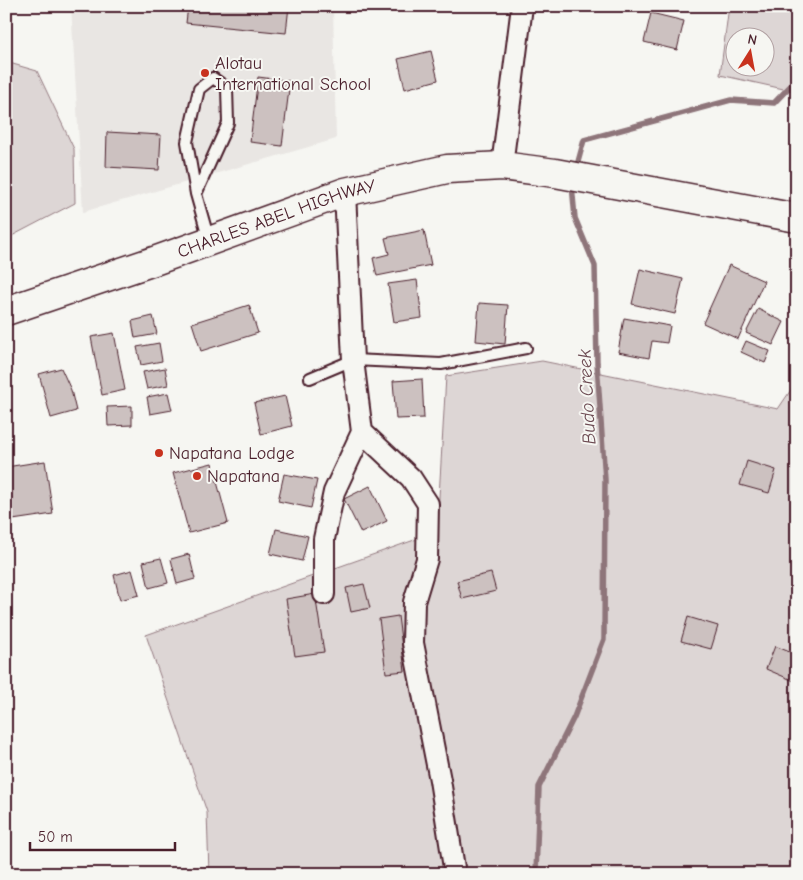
<svg xmlns="http://www.w3.org/2000/svg" width="803" height="880" font-family="'Comic Neue',sans-serif">
  <style>
    .built { fill: #e9e6e3 }
    .green { fill: #ddd6d5; stroke: #947a80; fill-rule: evenodd }
    .lines { fill: none; stroke-linecap: round; stroke-linejoin: round }
    .stream { stroke: #8e747a; stroke-width: 5.5 }
    .building { fill: #ccc1c0; stroke: #4a1f2b }
    .service-casing { stroke: #4a1f2b; stroke-width: 14 }
    .minor-casing { stroke: #4a1f2b; stroke-width: 24 }
    .primary-casing { stroke: #4a1f2b; stroke-width: 31 }
    .service { stroke: #f6f6f2; stroke-width: 10 }
    .minor { stroke: #f6f6f2; stroke-width: 20 }
    .primary { stroke: #f6f6f2; stroke-width: 28 }
    .poi-dot { fill: #c8321e; stroke: #f6f6f2; stroke-width: 2 }
    .labels { text-anchor: middle; stroke-width: 4; stroke-linejoin: round; paint-order: stroke }
    .poi-label { font-size: 18px; fill: #4a1f2b; stroke: #f6f6f2; text-anchor: start }
    .street-label { font-size: 18px; fill: #4a1f2b; stroke: #f6f6f2 }
    .water-label { font-size: 19px; font-style: italic; fill: #6c4a52; stroke: #f6f6f2 }
  </style>
  <rect width="100%" height="100%" fill="#f6f6f2"/>
  <filter id="ink" filterUnits="userSpaceOnUse"><feTurbulence type="fractalNoise" baseFrequency=".02" numOctaves="2"/><feDisplacementMap in="SourceGraphic" scale="10" xChannelSelector="R" yChannelSelector="G"/><feConvolveMatrix kernelMatrix="1 2 1 2 8 2 1 2 1" color-interpolation-filters="sRGB"/></filter>
  <g filter="url(#ink)">
    <!-- built -->
    <path class="built" d="M71,6H333L336,139L83,212Z"/>
    <!-- green -->
    <path class="green" d="M729,6H797V92L720,75ZM736,38H766V68H736Z
      M6,62L37,71L74,149L75,203L6,239Z
      M542,361L778,409L797,381V874H209L207,812L146,635L437,532L446,376Z"/>
    <g class="lines">
      <!-- stream -->
      <path class="stream" d="M576,169L584,140L731,100L774,103L797,79
        M536,874L539,787L574,717L604,639L605,480L597,363L595,266L575,218L572,185"/>
    </g>
    <!-- building -->
    <path class="building" d="M188,6H289L286,33L186,23Z
      M651,13L684,21L677,50L644,42Z
      M431,51L438,80L405,89L398,59Z
      M258,77L290,81L282,146L250,142Z
      M107,132L161,135L159,170L106,167Z
      M424,230L431,265L377,276L373,258L389,254L385,238Z
      M729,265L764,281L738,339L703,323Z
      M640,269L683,279L675,314L632,304Z
      M417,280L422,318L394,322L388,284Z
      M479,303L508,305L505,344L476,341Z
      M249,305L258,333L201,351L192,323Z
      M758,309L784,322L773,345L746,333Z
      M153,316L157,334L135,338L132,321Z
      M624,318L670,326L667,343L652,341L649,358L618,352Z
      M114,333L125,390L102,395L91,337Z
      M746,341L770,351L765,363L741,352Z
      M159,343L162,361L141,365L137,347Z
      M61,368L71,390L76,411L51,418L39,374Z
      M165,368L168,385L147,389L143,372Z
      M422,379L424,418L396,419L393,381Z
      M168,393L172,410L150,414L147,397Z
      M285,396L292,426L261,434L254,403Z
      M132,406V425L108,426L107,407Z
      M45,461L53,514L6,521V467Z
      M747,461L776,470L769,493L740,485Z
      M212,463L228,523L189,533L173,473Z
      M284,474L317,480L311,508L278,501Z
      M370,486L387,521L361,533L344,499Z
      M276,529L308,536L302,561L270,554Z
      M189,554L195,579L177,584L171,559Z
      M161,558L168,583L149,588L143,562Z
      M132,570L139,595L120,600L114,575Z
      M491,573L496,591L462,599L457,581Z
      M364,584L370,608L351,612L346,588Z
      M315,594L324,652L295,656L286,599Z
      M398,616L405,671L386,673L379,619Z
      M688,617L718,626L711,649L681,641Z
      M775,646L797,655V674L794,681L766,669Z"/>
    <g class="lines">
      <defs>
        <path id="service" d="M196,194L228,123L227,88L213,78L199,89L187,142L196,194L209,240
          M310,378L353,360L441,364L526,348"/>
        <path id="minor" d="M502,166L522,6
          M362,432L411,478L428,504L427,559L414,602L413,643L440,780L455,874
          M324,594V539L334,492L362,432L353,360L345,192"/>
        <g id="primary">
          <path id="s1" d="M6,311L157,260L345,192L447,169L502,166L555,173L797,218"/>
        </g>
      </defs>
      <!-- service casing -->
      <use href="#service" class="service-casing"/>
      <!-- minor casing -->
      <use href="#minor" class="minor-casing"/>
      <!-- primary casing -->
      <use href="#primary" class="primary-casing"/>
      <!-- service -->
      <use href="#service" class="service"/>
      <!-- minor -->
      <use href="#minor" class="minor"/>
      <!-- primary -->
      <use href="#primary" class="primary"/>
    </g>
  </g>
  <!-- markers -->
  <g class="poi-dot">
    <circle cx="205" cy="73" r="5"/>
    <circle cx="159" cy="453" r="5"/>
    <circle cx="197" cy="476" r="5"/>
  </g>
  <g class="labels">
    <!-- poi labels -->
    <g class="poi-label">
      <text x="215" y="69">Alotau<tspan x="215" dy="21">International School</tspan></text>
      <text x="169" y="459">Napatana Lodge</text>
      <text x="207" y="482">Napatana</text>
    </g>
    <!-- street labels -->
    <g class="street-label">
      <text dy="6" stroke="none"><textPath href="#s1" startOffset="286">CHARLES ABEL HIGHWAY</textPath></text>
    </g>
    <!-- water labels -->
    <g class="water-label">
      <text transform="translate(586 397) rotate(-93)" y="7">Budo Creek</text>
    </g>
  </g>
  <!-- margin -->
  <rect width="803" height="880" fill="none" stroke="#f6f6f2" stroke-width="25"/>
  <rect x="12" y="12" width="778" height="855" fill="none" stroke="#4a1f2b" stroke-width="2" filter="url(#ink)"/>
  <!-- north arrow -->
  <g transform="translate(750 52) rotate(11)"><circle r="24" fill="#f6f6f2" stroke="#b1a0a2"/>
  <path d="M0-4L9 19L0 12L-9 19Z" fill="#c8321e"/>
  <text y="-8" font-size="14" font-weight="bold" text-anchor="middle" fill="#4a1f2b">N</text>
  </g>
  <!-- scale -->
  <path d="M30 842v8h145v-8" fill="none" stroke="#4a1f2b" stroke-width="2.5"/>
  <text x="38" y="842" font-size="15" fill="#4a1f2b" stroke="#f6f6f2" stroke-width="4" paint-order="stroke">50 m</text>
</svg>
